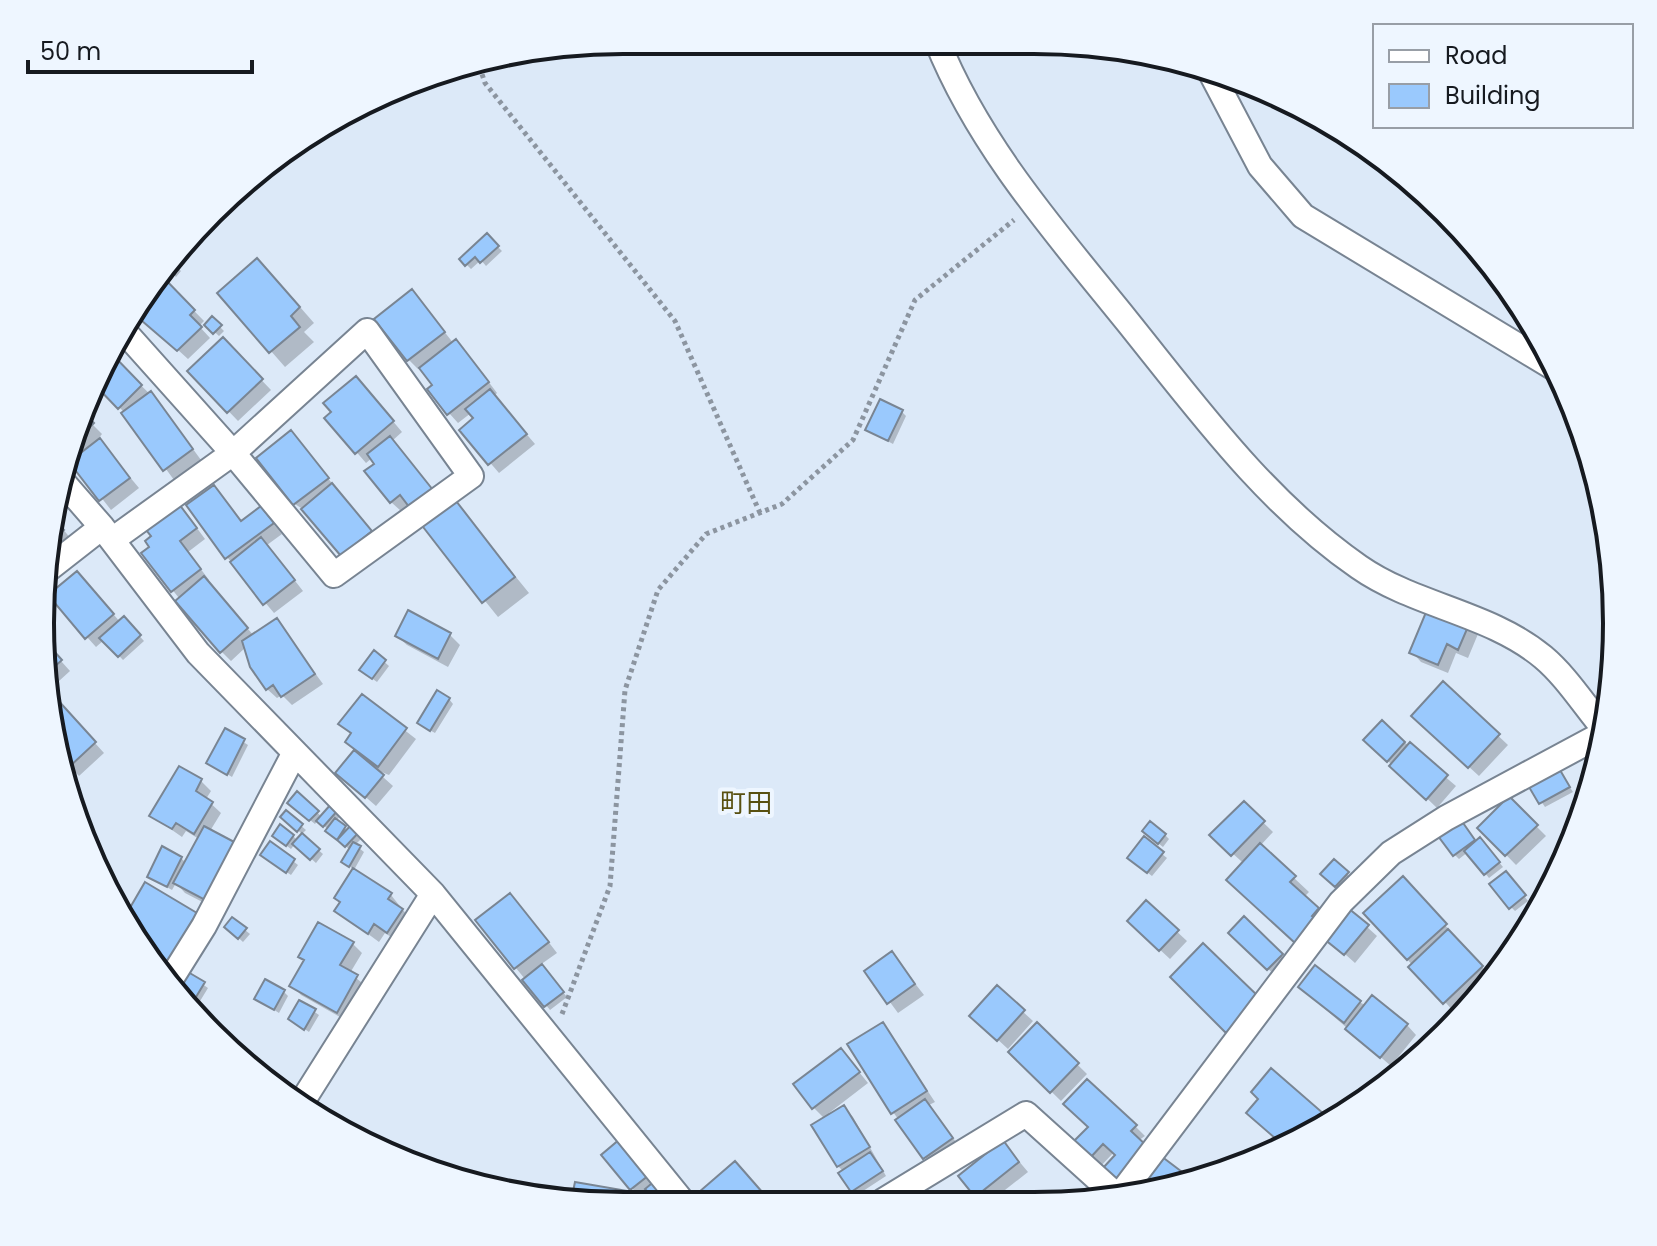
<svg xmlns="http://www.w3.org/2000/svg" width="1657" height="1246" font-family="Poppins,'Noto Sans JP',sans-serif">
  <style>
    .shadow { fill: #0003 }
    .building { fill: #9ac9fd; stroke: #798593; stroke-width: 2 }
    .lines { fill: none; stroke-linecap: round; stroke-linejoin: round }
    .minor-casing { stroke: #788492; stroke-width: 28 }
    .path { stroke: #8c95a0; stroke-width: 5; stroke-dasharray: 4 4; stroke-linecap: butt }
    .minor { stroke: #fff; stroke-width: 24 }
    .labels { text-anchor: middle; stroke-width: 8; stroke-linejoin: round; paint-order: stroke }
    .neighbourhood-label { font-size: 26px; fill: #585011; stroke: #eef6ff }
    .rim { fill: none; stroke: #161a20; stroke-width: 4 }
  </style>
  <rect width="100%" height="100%" fill="#dce9f8"/>
  <!-- shadow -->
  <path class="shadow" d="M487,236L502,251L486,266L481,260L471,269L461,259Z
    M170,260L181,271L176,277L168,269L161,277L204,321L199,326L210,338L188,359L136,312Z
    M272,275L314,323L304,332L314,342L285,367L220,293Z
    M421,302L454,344L466,352L497,393L494,396L535,444L499,473L462,430L476,419L471,413L458,423L449,413L435,385L421,367L418,369L409,360Z
    M212,319L224,331L219,336L207,325Z
    M223,340L271,390L238,421L190,371Z
    M108,353L160,404L201,460L174,480L125,413L94,382Z
    M365,388L402,432L392,441L410,505L401,511L391,502L372,458L366,463L327,418Z
    M902,412L906,416L893,444L867,430Z
    M83,415L102,434L98,439L139,488L111,510L69,456Z
    M291,433L380,542L352,564L307,512L295,504L258,458Z
    M214,487L242,522L261,509L282,534L267,545L303,591L274,613L227,557Z
    M453,500L529,593L498,617L423,524Z
    M51,515L77,546L47,572Z
    M188,516L205,539L188,552L209,580L207,581L254,636L276,620L323,684L292,705L282,695L277,698L267,689L246,647L231,661L221,651L144,554Z
    M87,583L120,622L123,618L144,641L123,660L104,640L96,647L87,637Z
    M409,613L450,635L460,645L448,667L407,645L397,636Z
    M1469,624L1478,634L1468,658L1456,653L1448,673L1421,662L1412,652Z
    M43,641L70,671L48,691L104,753L79,776L60,756L41,661Z
    M374,653L389,666L377,682L366,674Z
    M1443,684L1508,745L1479,776L1423,725Z
    M362,697L416,739L389,775L374,769L393,786L376,806L338,773L356,750L352,735L341,724Z
    M449,699L453,704L435,733L424,727Z
    M1382,723L1456,786L1437,808L1366,740Z
    M226,731L248,745L232,777L209,763Z
    M1560,772L1573,792L1545,807L1532,788Z
    M201,781L211,791L206,799L221,813L210,831L218,910L185,893L176,883L172,890L149,877L181,858L186,863L199,839L186,831L182,837L152,816Z
    M297,794L322,817L332,806L341,815L336,821L348,831L352,827L363,837L355,845L364,852L354,870L344,862L350,850L318,820L315,824L294,807Z
    M1509,799L1546,836L1516,865L1480,828Z
    M1244,804L1273,832L1260,846L1309,892L1304,897L1332,924L1367,927L1377,936L1355,963L1212,835Z
    M286,813L306,830L302,834L283,817Z
    M1465,826L1476,843L1484,844L1503,867L1489,878L1468,852L1459,859L1454,854Z
    M1148,835H1165L1169,839L1163,847Z
    M293,836L298,841L302,836L323,854L316,863L295,844L291,849L279,840Z
    M271,844L298,865L291,875L267,859Z
    M1162,854L1167,858L1152,876L1134,862Z
    M1334,862L1351,878L1341,890L1323,874Z
    M354,871L391,895L411,920L397,941L385,933L379,942L337,911Z
    M1510,877L1528,901L1515,911L1511,907Z
    M1413,889L1491,977L1454,1012L1366,913Z
    M1146,903L1187,941L1170,959L1129,921Z
    M520,905L557,953L540,965L567,997L550,1010L516,968Z
    M196,914L210,929L175,989L139,947L125,920Z
    M1244,919L1291,965L1278,978L1230,933Z
    M245,930L250,934L243,942L231,931Z
    M352,943L362,953L350,973L367,987L347,1021L301,995L292,985L305,961L300,956Z
    M892,954L924,995L898,1013L867,971Z
    M189,975L208,988L194,1011L178,992Z
    M997,988L1033,1021L1008,1049L982,1025Z
    M284,992L288,996L279,1013L257,999Z
    M1310,996L1359,1002L1407,1025L1416,1035L1391,1066Z
    M300,1002L319,1015L309,1032L290,1019Z
    M883,1024L935,1102L929,1105L961,1149L934,1168L893,1112Z
    M1037,1025L1087,1074L1061,1101L1011,1052Z
    M841,1050L868,1083L829,1113L830,1116L844,1107L853,1117L886,1176L857,1195L841,1173L844,1172L838,1166L825,1119L814,1108Z
    M1271,1071L1323,1116L1329,1122L1284,1144L1261,1099Z
    M1135,1126L1145,1136L1117,1155L1114,1152L1100,1167L1085,1153L1090,1127Z
    M620,1142L676,1201H659L650,1191L644,1196L649,1201H573L576,1184L638,1195L604,1155Z
    M1012,1153L1028,1172L991,1201H982L976,1196Z"/>
  <!-- building -->
  <path class="building" d="M487,233L499,246L480,263L475,257L465,266L459,259Z
    M257,258L300,307L291,316L300,327L269,353L217,293Z
    M171,259L178,265L171,274L165,269Z
    M161,275L195,310L190,315L202,327L177,351L134,314Z
    M412,289L445,332L407,361L374,319Z
    M212,316L222,325L213,334L204,325Z
    M223,337L263,379L227,413L187,371Z
    M456,339L489,382L447,415L427,389L432,385L419,368Z
    M109,351L142,385L118,409L94,384Z
    M356,376L394,421L355,454L324,418L331,412L323,403Z
    M490,389L527,434L488,465L459,430L473,418L465,409Z
    M151,391L193,449L163,471L121,413Z
    M880,399L903,410L888,441L865,430Z
    M84,413L94,423L73,444Z
    M291,430L329,478L293,505L256,458Z
    M390,436L433,490L410,508L400,495L390,503L364,471L374,464L367,454Z
    M100,438L130,478L99,501L69,462Z
    M332,483L372,531L341,556L301,509Z
    M214,485L241,521L261,506L274,523L225,559L186,505Z
    M453,497L515,577L482,603L420,523Z
    M179,504L197,528L180,541L201,569L171,592L141,553L149,547L145,541L151,536L146,530Z
    M51,515L64,530L49,543Z
    M261,537L295,580L263,605L230,562Z
    M77,571L114,614L85,639L48,595Z
    M204,576L248,628L220,653L175,601Z
    M1429,605L1470,622L1458,650L1447,644L1438,665L1409,653Z
    M408,610L451,633L438,659L395,636Z
    M124,616L141,635L118,657L99,638Z
    M277,618L315,674L281,697L273,685L266,690L250,667L242,641Z
    M43,639L62,660L44,676L41,661Z
    M374,650L386,660L372,679L359,670Z
    M1443,681L1500,734L1468,768L1411,716Z
    M46,687L96,742L68,768L61,760Z
    M437,690L450,698L430,731L417,723Z
    M362,694L407,728L378,767L345,742L351,733L338,724Z
    M1382,720L1405,742L1387,762L1363,740Z
    M225,728L245,739L227,775L206,763Z
    M1410,742L1448,775L1426,800L1389,766Z
    M354,750L384,775L365,798L335,773Z
    M1590,755H1600L1591,787H1590Z
    M179,766L202,779L196,791L213,802L194,834L176,823L172,829L149,816Z
    M1560,770L1570,787L1539,804L1529,787Z
    M297,791L319,811L309,821L287,803Z
    M1509,796L1538,825L1505,856L1477,828Z
    M1244,801L1265,821L1231,856L1209,835Z
    M332,803L339,809L323,827L316,821Z
    M286,810L303,824L297,832L280,817Z
    M335,818L346,826L337,840L325,831Z
    M1461,820L1475,840L1453,856L1438,836Z
    M1150,821L1166,834L1158,844L1142,831Z
    M280,824L294,835L286,846L272,836Z
    M352,824L360,831L345,847L337,840Z
    M204,826L238,844L207,901L173,883Z
    M302,833L320,849L310,860L292,844Z
    M1144,836L1164,852L1147,873L1127,858Z
    M1480,837L1500,862L1484,875L1464,851Z
    M270,841L295,859L286,873L260,855Z
    M353,842L361,846L349,867L341,862Z
    M1260,843L1296,876L1290,882L1319,908L1312,916L1316,919L1295,943L1226,880Z
    M162,846L182,857L167,887L147,877Z
    M1334,859L1349,872L1335,887L1320,874Z
    M353,868L392,893L388,899L403,909L387,933L374,924L368,934L334,911L340,902L334,898Z
    M1506,871L1526,895L1509,909L1489,884Z
    M1403,876L1447,924L1407,960L1363,913Z
    M145,882L197,913L161,973L139,947L124,918Z
    M510,893L549,942L514,969L475,920Z
    M1146,900L1179,930L1159,951L1127,921Z
    M1348,908L1369,925L1344,955L1323,938Z
    M1244,916L1283,954L1267,970L1228,933Z
    M232,917L247,928L238,939L224,927Z
    M318,922L354,942L340,965L358,975L337,1013L289,986L304,960L298,957Z
    M1448,929L1483,966L1443,1004L1408,967Z
    M1203,943L1260,998L1226,1033L1170,977Z
    M892,951L915,984L887,1004L864,971Z
    M542,964L564,992L544,1007L522,980Z
    M1315,965L1361,1001L1344,1023L1298,987Z
    M188,972L205,982L190,1007L177,991Z
    M265,979L285,990L274,1010L254,999Z
    M997,985L1025,1010L997,1041L969,1016Z
    M1372,995L1408,1024L1380,1058L1345,1029Z
    M299,1000L316,1009L304,1030L288,1019Z
    M883,1022L927,1091L891,1114L847,1044Z
    M1037,1022L1079,1063L1050,1093L1008,1052Z
    M841,1048L860,1072L812,1109L793,1084Z
    M1271,1068L1324,1114L1309,1132L1283,1145L1246,1113L1258,1099L1251,1092Z
    M1087,1079L1137,1125L1131,1131L1148,1147L1117,1180L1103,1168L1115,1155L1103,1144L1090,1158L1072,1143L1088,1127L1063,1104Z
    M925,1099L953,1138L923,1159L895,1120Z
    M844,1105L870,1147L837,1167L811,1125Z
    M620,1139L649,1175L630,1190L601,1155Z
    M1003,1140L1019,1162L975,1197L958,1176Z
    M870,1152L883,1171L851,1192L838,1173Z
    M1161,1156L1194,1181L1159,1189L1145,1178Z
    M735,1161L770,1201H707L699,1192Z
    M491,1176L510,1184L507,1192L487,1187Z
    M657,1179L679,1201H656L645,1189Z
    M575,1182L645,1194L644,1201H571Z"/>
  <g class="lines">
    <defs>
      <path id="minor" d="M937,41C979,146 1056,233 1127,321C1197,408 1265,502 1359,567C1415,606 1490,613 1543,657C1567,677 1586,708 1606,731
        M1209,69L1260,166L1303,216L1556,369
        M367,331L471,476L334,575L233,453Z
        M61,480L102,527L198,653L433,894L682,1201
        M112,540L233,453L123,330
        M47,570L102,527
        M169,982L204,926L294,754
        M300,1105L433,894
        M1117,1199L1341,902L1391,853L1446,818L1606,732
        M883,1201L1026,1114L1118,1197"/>
    </defs>
    <!-- minor casing -->
    <use href="#minor" class="minor-casing"/>
    <!-- path -->
    <path class="path" d="M477,59L485,83L675,321L760,513
      M562,1014L610,886L625,690L658,590L706,534L782,504L853,440L915,300L1014,220"/>
    <!-- minor -->
    <use href="#minor" class="minor"/>
  </g>
  <g class="labels">
    <!-- neighbourhood labels -->
    <g class="neighbourhood-label">
      <text x="746" y="812">町田</text>
    </g>
  </g>
  <!-- crop -->
  <path d="M0 0H1657V1246H0ZM623 54H1034A569 569 0 0 1 1603 623V623A569 569 0 0 1 1034 1192H623A569 569 0 0 1 54 623V623A569 569 0 0 1 623 54Z" fill="#eef6ff" fill-rule="evenodd"/>
  <path class="rim" d="M623 54H1034A569 569 0 0 1 1603 623V623A569 569 0 0 1 1034 1192H623A569 569 0 0 1 54 623V623A569 569 0 0 1 623 54Z"/>
  <!-- legend -->
  <rect x="1373" y="24" width="260" height="104" fill="#eef6ff" stroke="#989ea6" stroke-width="2"/>
  <rect x="1389" y="50" width="40" height="12" fill="#ffffff" stroke="#989ea6" stroke-width="2"/>
  <text x="1445" y="64" font-size="24" fill="#161a20">Road</text>
  <rect x="1389" y="84" width="40" height="24" fill="#9ac9fd" stroke="#989ea6" stroke-width="2"/>
  <text x="1445" y="104" font-size="24" fill="#161a20">Building</text>
  <!-- scale -->
  <path d="M28 60v12h224v-12" fill="none" stroke="#161a20" stroke-width="4"/>
  <text x="40" y="60" font-size="24" fill="#161a20" stroke="#eef6ff" stroke-width="6" paint-order="stroke">50 m</text>
</svg>
